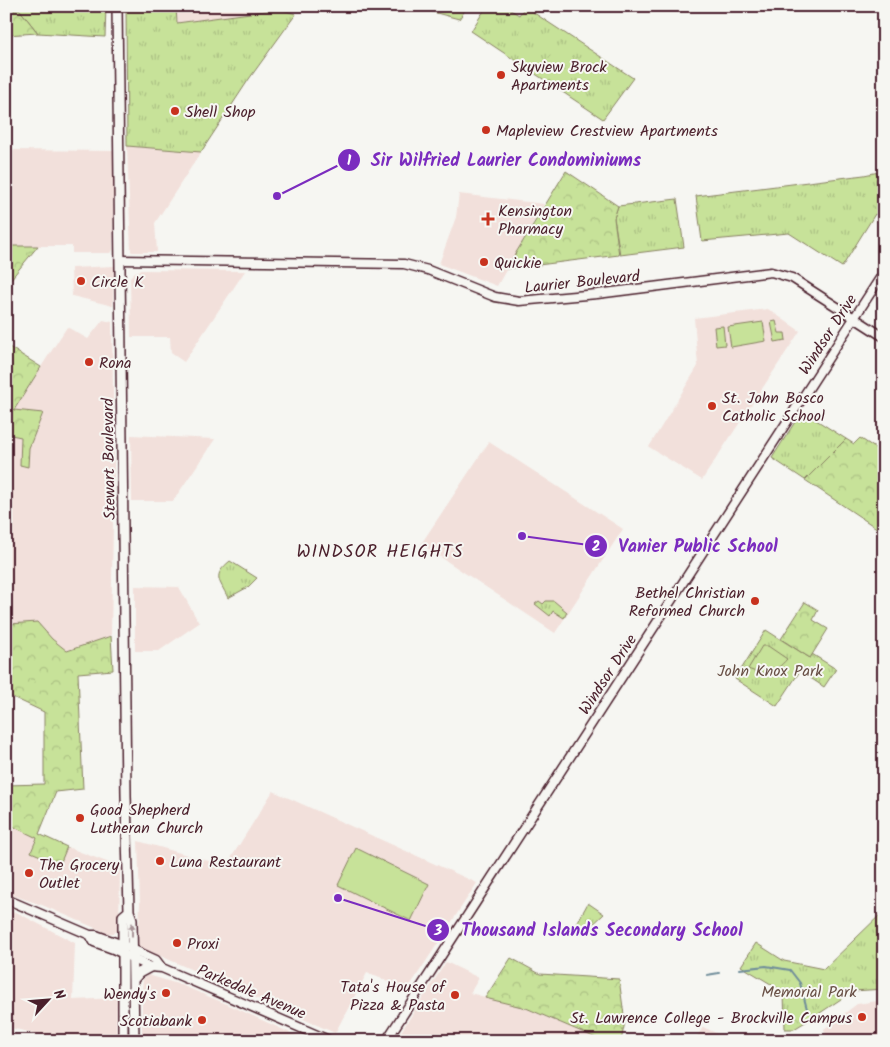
<svg xmlns="http://www.w3.org/2000/svg" width="890" height="1047" font-family="Kalam,sans-serif">
  <style>
    .built { fill: #f2e0db }
    .grass { fill: url(#grass-tufts); stroke: #888062 }
    .forest { fill: url(#forest-crowns); stroke: #888062 }
    .garden { fill: #c7e299; stroke: #888062 }
    .lines { fill: none; stroke-linecap: round; stroke-linejoin: round }
    .stream { stroke: #6f8d9a; stroke-width: 2 }
    .secondary-casing { stroke: #4a1f2b; stroke-width: 11 }
    .primary-casing { stroke: #4a1f2b; stroke-width: 12 }
    .secondary { stroke: #f6f6f2; stroke-width: 8 }
    .primary { stroke: #f6f6f2; stroke-width: 9 }
    .oneway { fill: #a99598 }
    .poi-dot { fill: #c8321e; stroke: #f6f6f2; stroke-width: 2 }
    .labels { text-anchor: middle; stroke-width: 4; stroke-linejoin: round; paint-order: stroke }
    .poi-label { font-size: 16px; fill: #4a1f2b; stroke: #f6f6f2; text-anchor: start }
    .street-label { font-size: 16px; fill: #4a1f2b; stroke: #f6f6f2 }
    .park-label { font-size: 16px; fill: #695046; stroke: #f6f6f2 }
    .neighbourhood-label { font-size: 18px; letter-spacing: 1px; fill: #4a1f2b; stroke: #f6f6f2 }
    .leader { fill: none; stroke: #7b2cbf; stroke-width: 2 }
    .callout-dot { fill: #7b2cbf; stroke: #f6f6f2; stroke-width: 2 }
    .mark-label { font-size: 15px; text-anchor: middle; font-weight: bold; fill: #fff }
    .callout-label { font-size: 18px; text-anchor: middle; font-weight: bold; fill: #7b2cbf; stroke: #f6f6f2; stroke-width: 4; stroke-linejoin: round; paint-order: stroke }
  </style>
  <defs>
    <pattern id="grass-tufts" width="24" height="20" patternUnits="userSpaceOnUse" patternTransform="scale(1.25)"><rect width="24" height="20" fill="#c7e299"/><path d="M3 7l-1-3M5 7V3M7 7l1-3M15 17l-1-3M17 17v-4M19 17l1-3" fill="none" stroke="#acc184"/></pattern>
    <pattern id="forest-crowns" width="20" height="18" patternUnits="userSpaceOnUse" patternTransform="scale(1.25)"><rect width="20" height="18" fill="#c7e299"/><path d="M2 6a3 3 0 1 1 6 0M12 15a3 3 0 1 1 6 0" fill="none" stroke="#acc184"/></pattern>
  </defs>
  <rect width="100%" height="100%" fill="#f6f6f2"/>
  <filter id="ink" filterUnits="userSpaceOnUse"><feTurbulence type="fractalNoise" baseFrequency=".02" numOctaves="2"/><feDisplacementMap in="SourceGraphic" scale="10" xChannelSelector="R" yChannelSelector="G"/><feConvolveMatrix kernelMatrix="1 2 1 2 8 2 1 2 1" color-interpolation-filters="sRGB"/></filter>
  <g filter="url(#ink)">
    <!-- built -->
    <path class="built" d="M126,6H281L279,9L177,23L176,7L126,8Z
      M127,146L201,152L155,223L157,252H132L131,251Z
      M6,150L113,151V250L110,253H72V246H6Z
      M459,194L544,204L497,286L439,264L456,217Z
      M114,266L113,306L72,296L71,268Z
      M141,270L245,271L184,362L171,353L170,337H131L130,277L135,272Z
      M768,309L800,331L702,480L649,447L698,366L694,318Z
      M103,320L112,322L114,467L111,636L67,651L52,639L10,624V651H6V434L21,437L20,465L28,467L29,448L43,414L13,410L67,327L88,339Z
      M131,435L215,439L173,501H132Z
      M489,442L623,529L555,633L421,544Z
      M135,586L179,587L199,623L159,651H135Z
      M273,791L477,883L408,989L367,973L335,1033L138,946L140,904L138,841L226,866Z
      M6,823L37,838L31,851L60,863L67,847L120,867L119,930L114,933H107L42,905L6,893Z
      M16,912L75,943L73,1000L117,998L116,1041H78L43,1035L6,1027V920L8,914Z
      M446,962L479,978L470,993L526,1008L603,1041H395Z
      M148,975L181,985L229,1005L308,1041H142V989L143,979Z
      M884,1000V1041H828L824,1029L857,1004Z
      M703,1027L733,1041H694Z"/>
    <!-- grass -->
    <path class="grass" d="M6,6H106L105,37L38,33L19,9L6,11Z
      M410,6H468L459,19Z
      M487,6H504L519,15L525,7L633,78L603,119L471,31Z
      M176,7L177,23L279,9L296,14L249,79L201,152L127,146L126,8Z
      M884,171V219L875,214L842,267L789,233L702,241L696,196L864,175Z
      M677,199L684,247L620,255L614,218L618,206Z
      M776,321L779,333H785L786,340L775,342L771,322Z
      M802,411L846,439L805,480L772,458Z
      M230,561L257,578L248,587L228,598C219,579 212,576 230,561Z
      M539,601L543,604L546,601H554L567,612L564,618L553,611L550,616L535,604Z
      M766,630L810,658L812,654L836,669L824,687L800,671L777,706L735,679Z
      M588,903L604,914L588,929L580,931L577,923Z
      M884,911V989L853,991L820,1013L794,1029H785L784,992L741,966L756,943L784,961L824,969Z"/>
    <!-- forest -->
    <path class="forest" d="M19,9L38,33L6,35V11Z
      M566,171L618,206L614,218L619,255L506,269Z
      M6,246H38L6,285Z
      M6,345L41,367L14,410L43,413L29,448L28,467L20,465L21,437L6,434Z
      M860,438L884,454V526L881,531L805,480L846,439L854,444Z
      M805,602L818,610L813,620L828,629L810,658L781,639Z
      M37,622L52,639L67,651L111,636L113,670L78,673L83,789L56,792L39,834L67,847L60,864L31,852L37,838L6,823V785L44,784V712L6,694V651H10V624Z
      M511,958L540,974L619,979L625,1022L621,1041H603L526,1008L485,998Z"/>
    <!-- garden -->
    <path class="garden" d="M763,322L766,341L731,347L728,327Z
      M723,326L725,345L716,346L714,327Z
      M762,646H768L787,659C775,673 764,676 748,669Z
      M356,848L429,884L411,921L338,885Z"/>
    <g class="lines">
      <!-- stream -->
      <path class="stream" d="M740,969L766,966L790,970L800,983L807,1009
        M707,975L719,973
        M814,1040V1041"/>
      <defs>
        <path id="secondary" d="M120,260L404,264L428,270L495,297L519,301L597,294L771,272L792,278L884,337
          M6,899L90,935H96L123,945L156,960L162,968
          M90,935L94,942L113,949L150,967L162,968L331,1041
          M386,1041L884,272"/>
        <path id="primary" d="M117,6L126,795L129,911L132,919L134,1041
          M133,980L139,973L150,967
          M123,1041V916L129,911"/>
      </defs>
      <!-- secondary casing -->
      <use href="#secondary" class="secondary-casing"/>
      <!-- primary casing -->
      <use href="#primary" class="primary-casing"/>
      <!-- secondary -->
      <use href="#secondary" class="secondary"/>
      <!-- primary -->
      <use href="#primary" class="primary"/>
    </g>
    <!-- one-way arrows -->
    <defs><path id="oneway-solid" d="M-6-.8H1V-3.2L6.5 0L1 3.2V.8H-6Z" transform="scale(1.25)"/></defs>
    <use class="oneway" href="#oneway-solid" transform="translate(132 930) rotate(-90)"/>
  </g>
  <!-- markers -->
  <g class="poi-dot">
    <circle cx="501" cy="75" r="5"/>
    <circle cx="175" cy="111" r="5"/>
    <circle cx="486" cy="130" r="5"/>
    <path d="M485.5 211.5h5v5h5v5h-5v5h-5v-5h-5v-5h5z"/>
    <circle cx="484" cy="262" r="5"/>
    <circle cx="81" cy="281" r="5"/>
    <circle cx="89" cy="362" r="5"/>
    <circle cx="712" cy="406" r="5"/>
    <circle cx="755" cy="601" r="5"/>
    <circle cx="80" cy="818" r="5"/>
    <circle cx="160" cy="861" r="5"/>
    <circle cx="29" cy="873" r="5"/>
    <circle cx="177" cy="943" r="5"/>
    <circle cx="166" cy="993" r="5"/>
    <circle cx="455" cy="995" r="5"/>
    <circle cx="862" cy="1017" r="5"/>
    <circle cx="202" cy="1020" r="5"/>
  </g>
  <g class="labels">
    <!-- poi labels -->
    <g class="poi-label">
      <text x="511" y="72">Skyview Brock<tspan x="511" dy="18">Apartments</tspan></text>
      <text x="185" y="117">Shell Shop</text>
      <text x="496" y="136">Mapleview Crestview Apartments</text>
      <text x="498" y="216">Kensington<tspan x="498" dy="18">Pharmacy</tspan></text>
      <text x="494" y="268">Quickie</text>
      <text x="91" y="287">Circle K</text>
      <text x="99" y="368">Rona</text>
      <text x="722" y="403">St. John Bosco<tspan x="722" dy="18">Catholic School</tspan></text>
      <text x="745" y="598" text-anchor="end">Bethel Christian<tspan x="745" dy="18">Reformed Church</tspan></text>
      <text x="90" y="815">Good Shepherd<tspan x="90" dy="18">Lutheran Church</tspan></text>
      <text x="170" y="867">Luna Restaurant</text>
      <text x="39" y="870">The Grocery<tspan x="39" dy="18">Outlet</tspan></text>
      <text x="187" y="949">Proxi</text>
      <text x="445" y="992" text-anchor="end">Tata's House of<tspan x="445" dy="18">Pizza &amp; Pasta</tspan></text>
      <text x="156" y="999" text-anchor="end">Wendy's</text>
      <text x="852" y="1023" text-anchor="end">St. Lawrence College - Brockville Campus</text>
      <text x="192" y="1026" text-anchor="end">Scotiabank</text>
    </g>
    <!-- street labels -->
    <g class="street-label">
      <text transform="translate(582 281) rotate(-6)" y="6">Laurier Boulevard</text>
      <text transform="translate(827 334) rotate(-57)" y="6">Windsor Drive</text>
      <text transform="translate(108 459) rotate(-91)" y="6">Stewart Boulevard</text>
      <text transform="translate(607 674) rotate(-57)" y="6">Windsor Drive</text>
      <text transform="translate(252 991) rotate(23)" y="6">Parkedale Avenue</text>
    </g>
    <!-- park labels -->
    <g class="park-label">
      <text x="770" y="676">John Knox Park</text>
      <text x="809" y="997">Memorial Park</text>
    </g>
    <!-- neighbourhood labels -->
    <g class="neighbourhood-label">
      <text x="380" y="557">WINDSOR HEIGHTS</text>
    </g>
  </g>
  <!-- callouts -->
  <path class="leader" d="M277 196L349 160M522 536L596 546M338 898L438 930"/>
  <g class="callout-dot">
    <circle cx="277" cy="196" r="5"/>
    <circle cx="522" cy="536" r="5"/>
    <circle cx="338" cy="898" r="5"/>
    <circle cx="349" cy="160" r="12"/>
    <circle cx="596" cy="546" r="12"/>
    <circle cx="438" cy="930" r="12"/>
  </g>
  <g class="mark-label">
    <text x="349" y="165">1</text>
    <text x="596" y="551">2</text>
    <text x="438" y="935">3</text>
  </g>
  <g class="callout-label">
    <text x="506" y="166">Sir Wilfried Laurier Condominiums</text>
    <text x="698" y="552">Vanier Public School</text>
    <text x="602" y="936">Thousand Islands Secondary School</text>
  </g>
  <!-- margin -->
  <rect width="890" height="1047" fill="none" stroke="#f6f6f2" stroke-width="25"/>
  <rect x="12" y="12" width="865" height="1022" fill="none" stroke="#4a1f2b" stroke-width="2" filter="url(#ink)"/>
  <!-- north arrow -->
  <g transform="translate(48 1000) rotate(64)" stroke="#f6f6f2" stroke-width="4" paint-order="stroke">
  <path d="M0-4L9 19L0 12L-9 19Z" fill="#4a1f2b"/>
  <text y="-8" font-size="14" font-weight="bold" text-anchor="middle" fill="#4a1f2b">N</text>
  </g>
</svg>
